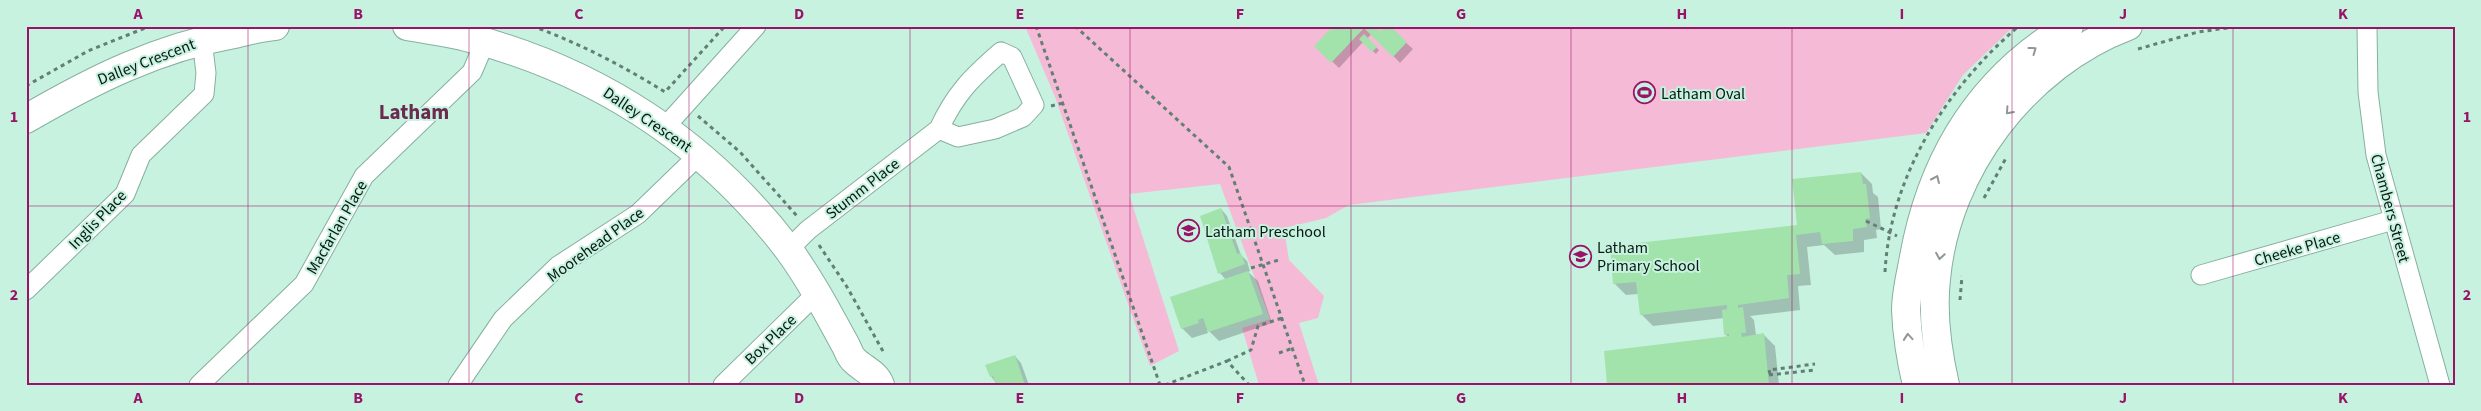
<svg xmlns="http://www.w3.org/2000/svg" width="2481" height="411" font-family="'Source Sans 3',sans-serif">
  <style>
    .green { fill: #f5bad6 }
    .shadow { fill: #0003 }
    .building { fill: #a2e3ab }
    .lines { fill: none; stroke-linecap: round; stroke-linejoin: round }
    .street-casing { stroke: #86af9f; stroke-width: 21 }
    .secondary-casing { stroke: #86af9f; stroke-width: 30 }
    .path { stroke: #627f73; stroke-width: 3; stroke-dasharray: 4 4; stroke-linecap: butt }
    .street { stroke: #fff; stroke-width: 19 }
    .secondary { stroke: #fff; stroke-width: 28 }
    .oneway { stroke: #909794 }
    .grid { fill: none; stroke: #991468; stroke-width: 1; stroke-opacity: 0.55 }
    .labels { text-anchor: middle; stroke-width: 4; stroke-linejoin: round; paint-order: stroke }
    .street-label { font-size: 16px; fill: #081812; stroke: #c7f2e0 }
    .poi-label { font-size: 16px; fill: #081812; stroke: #c7f2e0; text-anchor: start }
    .district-label { font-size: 21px; font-weight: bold; fill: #6a2b4e; stroke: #c7f2e0 }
    .neatline { fill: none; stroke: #991468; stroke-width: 2 }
    .grid-label { font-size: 16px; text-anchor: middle; font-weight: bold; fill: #991468 }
  </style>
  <rect width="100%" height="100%" fill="#c7f2e0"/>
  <!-- green -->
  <path class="green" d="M1025,26H2014L1963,75L1926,133L1349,205L1326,218L1284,228L1289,260L1324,296L1318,318L1299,323L1319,385H1259L1242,328L1270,319L1220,184L1129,194L1179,351L1150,366L1055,97Z"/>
  <!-- shadow -->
  <path class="shadow" d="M1335,26H1379L1376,29L1381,33L1388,26L1413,49L1400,63L1372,33L1367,39L1379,50L1376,54L1363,42L1339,68L1316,46Z
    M1861,173L1872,184L1873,193L1878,197L1881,229L1876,230L1877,238L1864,240V252L1835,255L1824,245L1807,247L1811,285L1798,286L1800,310L1750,316L1754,320L1756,335L1763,334L1775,346L1779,385H1609L1729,338L1725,334L1724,318L1653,326L1641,314L1638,294L1626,295L1614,283L1798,226Z
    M1221,209L1227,216L1241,255L1247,261L1250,271L1248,272L1258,281L1272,323L1219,341L1207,329L1208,333L1192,338L1182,328L1226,280L1220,273Z
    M1015,356L1021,363L1029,385H997L991,376Z"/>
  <!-- building -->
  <path class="building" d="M1333,26H1376L1380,31L1385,26H1390L1407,42L1393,57L1364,28L1331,63L1314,46Z
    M1364,34L1377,47L1372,52L1359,39Z
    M1861,172L1863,184H1866L1870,218L1865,219L1867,227L1853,229V241L1822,244L1820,232L1796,235L1800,274L1787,275L1789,298L1738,305V308L1743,307L1746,333H1741L1742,337L1764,333L1769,385H1607L1604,351L1729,336V334L1724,335L1722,310L1727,309V305L1640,315L1636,282L1613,284L1610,246L1797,225L1792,179Z
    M1221,208L1237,254L1241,253L1245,264L1218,274L1200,216Z
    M1248,271L1263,314L1208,332L1203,318L1198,320L1199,323L1181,329L1170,297Z
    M1015,355L1025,385H996L993,376L990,377L985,365Z"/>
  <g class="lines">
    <defs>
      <path id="street" d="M2367,26L2368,92L2376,155L2440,385
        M665,127L756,26
        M788,250L808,230L939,129C955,94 972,77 1001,52L1012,57L1034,105L1023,117L995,129L958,137L939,129
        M2201,275L2393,220
        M26,290L125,194L141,155L204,94L206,73L202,40
        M199,385L304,284L364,176L472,72L485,42
        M458,385L503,319L558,266L638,214L700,154
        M723,385L817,293"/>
      <path id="secondary" d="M407,26C428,30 450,32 470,38C599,72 707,143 788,249C810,279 828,313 846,346C848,350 850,356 853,359C862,369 875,372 880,385
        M26,119C93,80 157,48 234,34C248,31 261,27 275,26
        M1917,385C1911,360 1907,336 1906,310C1906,293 1911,274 1914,257C1932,158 1981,78 2069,26
        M1945,385C1937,350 1932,315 1936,279C1946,169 2025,65 2128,26"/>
    </defs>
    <!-- street casing -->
    <use href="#street" class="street-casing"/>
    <!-- secondary casing -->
    <use href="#secondary" class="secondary-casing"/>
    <!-- path -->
    <path class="path" d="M532,26C579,43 623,66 665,92L725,26
      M1036,26L1160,385
      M1075,26L1229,167L1305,385
      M2138,49L2198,32L2242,26
      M26,86L88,51L150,26
      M1051,106L1063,103
      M698,116L740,152L797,216
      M1984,198L2006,158
      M1866,221L1897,236
      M819,245L847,287L884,353
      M1251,268L1279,260
      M1885,272C1890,176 1947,87 2019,26
      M1960,300L1962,276
      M1279,353L1293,348
      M1227,361L1251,350L1258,326L1282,318
      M1770,374L1769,370L1815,364
      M1769,375L1815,370
      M1165,385L1227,361L1249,385"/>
    <!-- street -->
    <use href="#street" class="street"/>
    <!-- secondary -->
    <use href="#secondary" class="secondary"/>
  </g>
  <!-- one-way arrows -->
  <defs><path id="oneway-chevron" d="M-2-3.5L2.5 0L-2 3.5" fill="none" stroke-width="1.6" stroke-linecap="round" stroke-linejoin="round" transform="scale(1.25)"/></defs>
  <g class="oneway">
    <use href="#oneway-chevron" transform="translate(2033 50) rotate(-36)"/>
    <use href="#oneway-chevron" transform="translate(2009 111) rotate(132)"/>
    <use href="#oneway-chevron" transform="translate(1936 179) rotate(-66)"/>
    <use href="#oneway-chevron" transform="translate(1940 256) rotate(99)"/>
    <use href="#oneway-chevron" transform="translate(1908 337) rotate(-95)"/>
  </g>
  <!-- grid -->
  <path class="grid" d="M248,26V385M469,26V385M689,26V385M910,26V385M1130,26V385M1351,26V385M1571,26V385M1792,26V385M2012,26V385M2233,26V385M26,206H2455"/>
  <!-- icons -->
  <defs>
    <symbol id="stadium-ring" viewBox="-11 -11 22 22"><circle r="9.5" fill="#c7f2e0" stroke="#991468" stroke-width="1.5"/><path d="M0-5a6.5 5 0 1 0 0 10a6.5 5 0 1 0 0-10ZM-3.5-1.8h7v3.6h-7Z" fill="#991468"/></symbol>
    <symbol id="school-ring" viewBox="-11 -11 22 22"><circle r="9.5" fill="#c7f2e0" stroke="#991468" stroke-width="1.5"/><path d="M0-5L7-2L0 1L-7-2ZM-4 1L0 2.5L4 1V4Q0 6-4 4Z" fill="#991468"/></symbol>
  </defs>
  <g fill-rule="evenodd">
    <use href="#stadium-ring" x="1632" y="80" width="25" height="25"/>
    <use href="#school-ring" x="1176" y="218" width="25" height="25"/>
    <use href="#school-ring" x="1568" y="244" width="25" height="25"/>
  </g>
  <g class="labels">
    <!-- street labels -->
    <g class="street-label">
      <text transform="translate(146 61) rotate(-21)" y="6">Dalley Crescent</text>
      <text transform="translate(648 119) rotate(34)" y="6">Dalley Crescent</text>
      <text transform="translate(862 188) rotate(-38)" y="6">Stumm Place</text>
      <text transform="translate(2391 208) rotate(75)" y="6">Chambers Street</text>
      <text transform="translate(97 219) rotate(-46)" y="6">Inglis Place</text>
      <text transform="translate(336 227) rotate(-60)" y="6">Macfarlan Place</text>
      <text transform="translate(595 244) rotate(-36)" y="6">Moorehead Place</text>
      <text transform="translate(2297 248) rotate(-16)" y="6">Cheeke Place</text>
      <text transform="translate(770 339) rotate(-44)" y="6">Box Place</text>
    </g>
    <!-- poi labels -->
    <g class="poi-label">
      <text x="1661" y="99">Latham Oval</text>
      <text x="1205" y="237">Latham Preschool</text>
      <text x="1597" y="253">Latham<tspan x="1597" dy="18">Primary School</tspan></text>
    </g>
    <!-- district labels -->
    <g class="district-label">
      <text x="414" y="119">Latham</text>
    </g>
  </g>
  <!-- border -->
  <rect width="2481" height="411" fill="none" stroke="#c7f2e0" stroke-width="55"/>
  <rect x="28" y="28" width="2426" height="356" class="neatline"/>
  <g class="grid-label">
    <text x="138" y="19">A</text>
    <text x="358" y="19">B</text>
    <text x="579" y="19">C</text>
    <text x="799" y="19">D</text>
    <text x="1020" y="19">E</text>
    <text x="1240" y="19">F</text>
    <text x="1461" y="19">G</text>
    <text x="1682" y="19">H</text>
    <text x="1902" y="19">I</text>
    <text x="2123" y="19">J</text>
    <text x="2343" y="19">K</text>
    <text x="14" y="122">1</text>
    <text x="2467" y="122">1</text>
    <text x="14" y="300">2</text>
    <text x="2467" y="300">2</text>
    <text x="138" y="403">A</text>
    <text x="358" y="403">B</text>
    <text x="579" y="403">C</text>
    <text x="799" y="403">D</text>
    <text x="1020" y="403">E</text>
    <text x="1240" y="403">F</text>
    <text x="1461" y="403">G</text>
    <text x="1682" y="403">H</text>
    <text x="1902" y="403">I</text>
    <text x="2123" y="403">J</text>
    <text x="2343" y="403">K</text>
  </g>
</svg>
